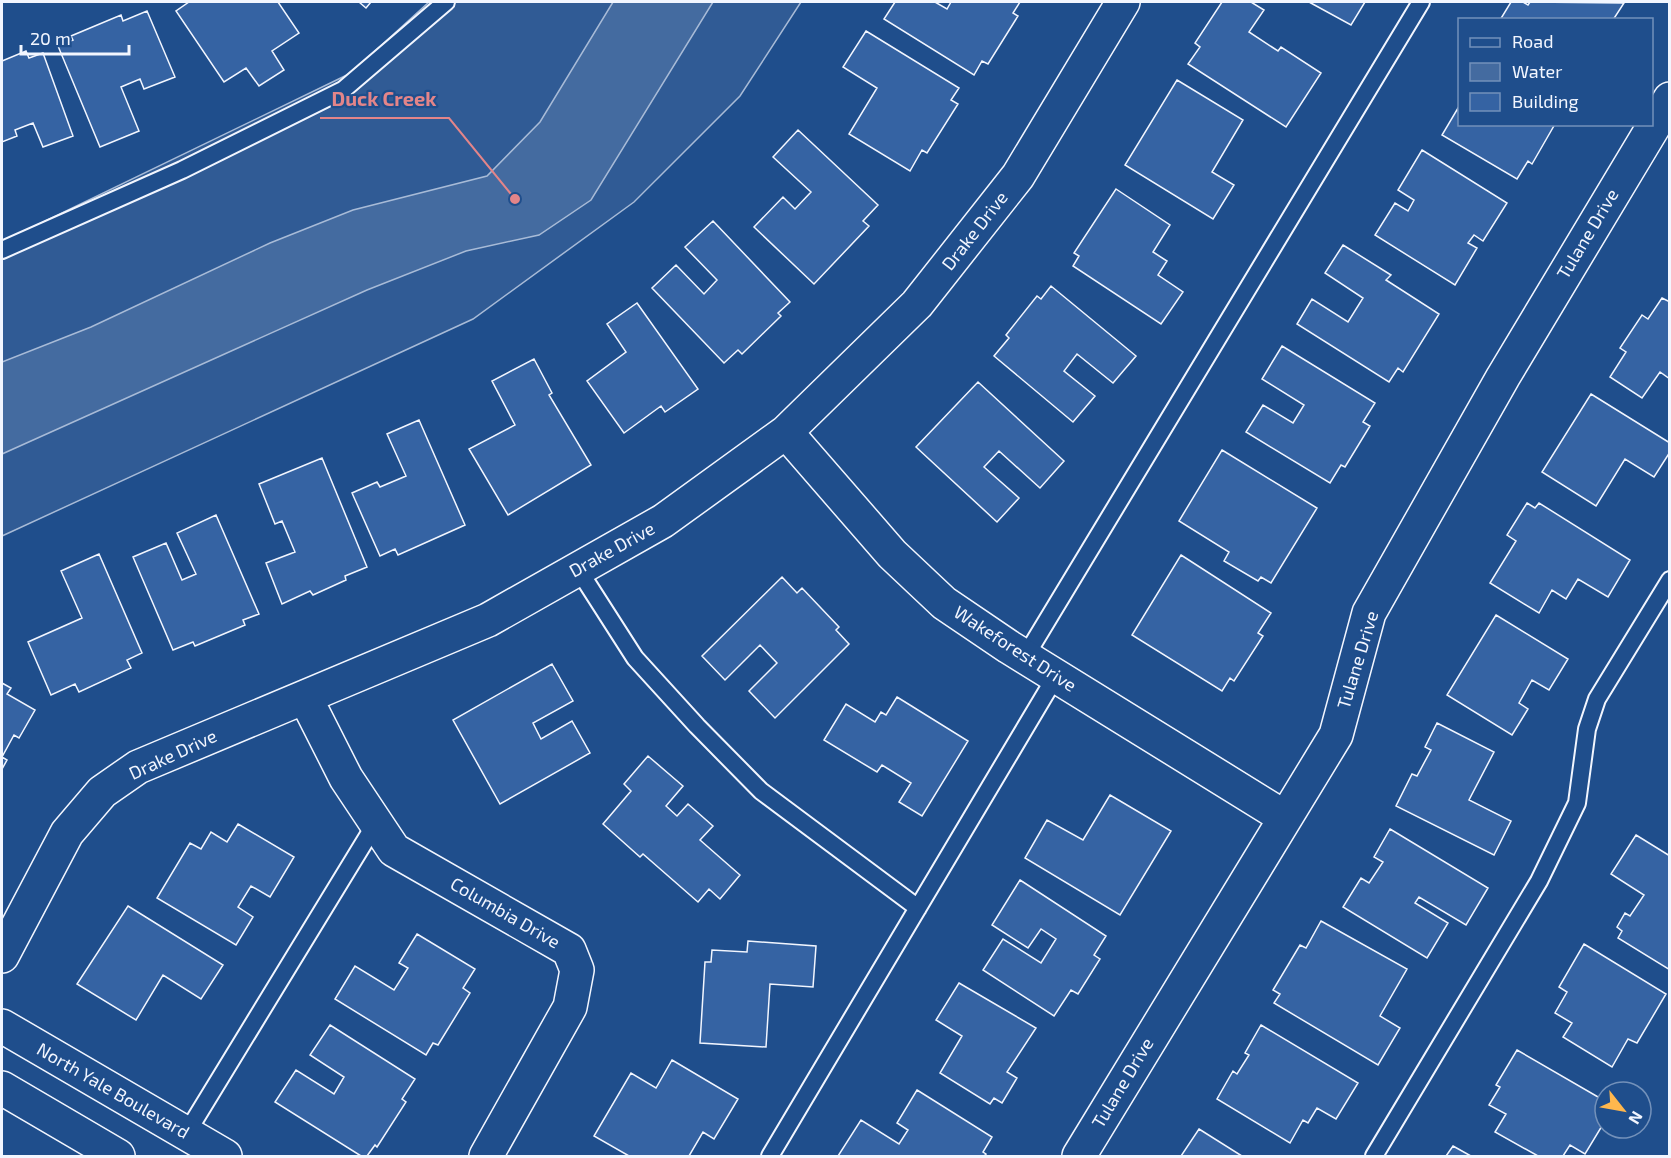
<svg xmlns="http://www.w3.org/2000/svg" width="1671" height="1158" font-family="'Exo 2',sans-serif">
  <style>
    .built { fill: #305b95; stroke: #a8bbd7; stroke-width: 1.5 }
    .water { fill: #446ba0; stroke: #a8bbd7; stroke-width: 1.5 }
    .building { fill: #3563a3; stroke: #f2f6ff; stroke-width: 1.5 }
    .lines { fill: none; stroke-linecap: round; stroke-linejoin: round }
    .lane-casing { stroke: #f2f6ff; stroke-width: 20 }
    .street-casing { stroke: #f2f6ff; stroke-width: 36 }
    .secondary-casing { stroke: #f2f6ff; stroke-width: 36 }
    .lane { stroke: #1f4e8c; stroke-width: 16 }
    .street { stroke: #1f4e8c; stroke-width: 33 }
    .secondary { stroke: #1f4e8c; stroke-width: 33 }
    .labels { text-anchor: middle; stroke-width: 4.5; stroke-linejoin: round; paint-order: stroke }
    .street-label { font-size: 18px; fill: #f2f6ff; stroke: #1f4e8c }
    .leader { fill: none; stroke: #e38589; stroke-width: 2 }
    .callout-dot { fill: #e38589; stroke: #1f4e8c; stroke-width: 2 }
    .callout-label { font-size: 20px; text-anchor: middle; font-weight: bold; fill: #e38589; stroke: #1f4e8c; stroke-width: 4.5; stroke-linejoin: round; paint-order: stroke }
  </style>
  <rect width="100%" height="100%" fill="#1f4e8c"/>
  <!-- built -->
  <path class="built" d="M429,2H801L740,96L634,202L473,319L2,536V242L351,73Z"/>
  <!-- water -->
  <path class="water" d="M613,2H713L591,200L539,235L466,251L367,290L2,454V362L91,327L270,243L353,210L487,176L540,122Z"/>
  <!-- building -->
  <path class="building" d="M189,2H278L299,33L272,51L284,70L259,86L246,68L224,82L176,11Z
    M359,2H371L366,8Z
    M895,2H935L947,9L951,2H1020L1013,13L1018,16L988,64L982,61L974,75L884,19Z
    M1222,2H1251L1264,10L1249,32L1278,51L1281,47L1321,73L1286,127L1188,64L1200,47L1195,43Z
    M1309,2H1365L1351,25Z
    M1511,2H1523L1528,5L1530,2L1624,3L1613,20H1500Z
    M147,11L175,77L144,89L140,79L121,87L139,131L100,147L58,46L73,40L71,36L121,15L123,21Z
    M866,31L959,88L951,100L958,104L927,153L922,150L910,171L849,134L877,88L843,67Z
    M26,51L29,58L43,53L73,136L43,147L33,123L15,130L17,136L2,142V61Z
    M1177,80L1243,120L1212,172L1234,185L1213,219L1125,165Z
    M1458,108L1460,124H1555L1532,164L1528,161L1517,179L1442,135Z
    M798,130L878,205L863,221L869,226L814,284L754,227L783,197L795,209L811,192L773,157Z
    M1422,150L1507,203L1483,241L1474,235L1468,243L1477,248L1455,285L1375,235L1395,203L1408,211L1414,200L1398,190Z
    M1116,189L1170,225L1153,252L1167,261L1158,275L1183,292L1161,324L1073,266L1079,256L1074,253Z
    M713,221L790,302L778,313L781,316L742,354L738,350L724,363L652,288L676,265L704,294L717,280L685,247Z
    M1343,245L1391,275L1386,280L1439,314L1403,372L1398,368L1389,382L1297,324L1312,299L1348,322L1363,298L1325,273Z
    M1051,286L1136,356L1113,383L1077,354L1064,371L1095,396L1073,422L994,356L1009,338L1006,335L1037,296L1041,299Z
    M1662,298L1670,302V379L1660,372L1642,398L1610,377L1626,352L1620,348L1642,315L1648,319Z
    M637,303L698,389L665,412L661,406L624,433L587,381L626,352L607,324Z
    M1282,346L1375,403L1363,422L1370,426L1345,467L1341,465L1330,483L1246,432L1263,405L1293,423L1304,405L1262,379Z
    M534,359L552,393L549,395L591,465L508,515L469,449L515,425L492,381Z
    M978,382L1064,461L1040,488L999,451L984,467L1019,498L997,522L916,447Z
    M1591,394L1670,443V452L1654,477L1625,459L1596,506L1542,472Z
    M419,420L465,525L398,555L395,549L380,556L352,493L377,482L380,487L406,476L387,434Z
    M1222,450L1317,508L1271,583L1261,577L1258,581L1224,561L1229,552L1179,521Z
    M322,458L367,567L345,576L346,580L313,595L310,591L282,604L266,563L295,552L282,521L275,524L259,484Z
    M1527,503L1535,508L1539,503L1630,560L1608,597L1578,579L1566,599L1552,590L1539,613L1490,583L1516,541L1507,535Z
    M216,515L259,614L243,620L245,625L195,646L193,642L173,650L133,557L166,543L182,580L196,574L177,533Z
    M99,554L142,653L127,660L131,668L79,692L75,684L51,695L28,642L82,618L61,571Z
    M1181,555L1271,613L1258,633L1263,636L1234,681L1230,678L1222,691L1132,635Z
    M782,577L797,593L802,588L839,627L836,630L849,644L775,718L749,691L777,663L760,645L725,680L702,656Z
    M1496,615L1568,659L1549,690L1532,680L1519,703L1528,709L1512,735L1447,695Z
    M552,664L573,701L533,723L541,739L572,721L590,753L500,804L453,720Z
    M2,683L11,688L7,694L35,710L19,738L14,735L2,757L7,760L2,769Z
    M897,697L968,741L922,816L899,802L911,783L882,765L877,772L824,740L846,704L875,722L881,712L886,715Z
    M1437,723L1494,752L1469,800L1511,821L1494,855L1396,806L1412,774L1417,776L1431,750L1425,747Z
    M648,756L683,786L666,806L677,816L688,804L713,826L700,840L740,875L720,899L709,889L698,902L643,854L640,857L603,824L631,791L624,784Z
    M1110,795L1171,831L1120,915L1025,858L1047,820L1083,840Z
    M238,824L294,857L270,897L251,886L238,907L253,917L236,945L157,898L190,843L201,849L211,832L227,842Z
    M1390,829L1488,888L1466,925L1419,897L1415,903L1448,923L1427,958L1343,907L1361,878L1369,883L1383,862L1374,857Z
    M1636,835L1670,856V970L1618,938L1622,931L1617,927L1625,913L1630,916L1644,895L1611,874Z
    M1020,880L1106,936L1094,955L1100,959L1078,994L1071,990L1054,1016L983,970L1003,939L1041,963L1056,939L1041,929L1028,948L992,925Z
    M128,906L223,965L201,999L163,975L136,1020L77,984Z
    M1321,921L1407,969L1380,1016L1400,1028L1378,1065L1274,1003L1280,994L1273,990L1300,945L1306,948Z
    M417,934L475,969L463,988L470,993L438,1045L433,1043L426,1055L335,999L355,966L394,990L408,968L399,963Z
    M748,941L816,946L813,987L770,984L766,1047L700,1043L705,962H711L712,950L747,952Z
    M1584,944L1666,994L1637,1043L1628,1039L1612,1067L1563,1037L1572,1023L1555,1013L1567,992L1559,987Z
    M959,983L1036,1028L1007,1072L1017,1078L1002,1103L994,1098L990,1104L940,1073L962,1036L936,1020Z
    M330,1025L415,1079L402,1099L406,1102L377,1147L375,1145L367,1156H361L275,1102L296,1070L334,1094L344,1077L310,1055Z
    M1261,1025L1358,1083L1336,1119L1317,1108L1308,1123L1303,1120L1290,1143L1217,1099L1233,1071L1237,1074L1249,1055L1245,1053Z
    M1517,1050L1605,1101V1121L1585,1154L1570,1145L1563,1156H1538L1495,1132L1506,1114L1489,1105L1500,1087L1496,1085Z
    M672,1060L738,1099L714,1139L703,1132L689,1156H629L594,1136L631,1073L656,1088Z
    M917,1090L992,1137L983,1152L986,1154L984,1156H838L861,1120L899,1144L908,1130L897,1123Z
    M1199,1129L1242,1156H1181Z
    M1453,1146L1471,1156H1446Z"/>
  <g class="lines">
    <defs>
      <path id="lane" d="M2,250L182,170L343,90L446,2
        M578,569L635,658L697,726L761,791L918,908
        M1025,657L1421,2
        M186,1134L376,823
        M770,1156L1056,676
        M1374,1156L1539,881L1577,803L1587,729L1597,699L1670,580"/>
      <path id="street" d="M786,432L892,554L944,603L1009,647L1284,817
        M305,697L346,778L394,850L569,950L577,970L570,1007L486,1156
        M2,956L67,833L102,792L138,767L488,620L663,521L786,432L917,304L1018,176L1123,2
        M1079,1156L1336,735L1369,613L1503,377L1670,99"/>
      <path id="secondary" d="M2,1026L225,1156
        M2,1088L118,1156"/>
    </defs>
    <!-- lane casing -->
    <use href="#lane" class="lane-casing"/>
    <!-- street casing -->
    <use href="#street" class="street-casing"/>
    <!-- secondary casing -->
    <use href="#secondary" class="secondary-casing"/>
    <!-- lane -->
    <use href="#lane" class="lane"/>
    <!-- street -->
    <use href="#street" class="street"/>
    <!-- secondary -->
    <use href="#secondary" class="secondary"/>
  </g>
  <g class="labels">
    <!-- street labels -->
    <g class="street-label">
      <text transform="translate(975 231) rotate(-52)" y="6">Drake Drive</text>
      <text transform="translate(1588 234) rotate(-59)" y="6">Tulane Drive</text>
      <text transform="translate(612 550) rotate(-29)" y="6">Drake Drive</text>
      <text transform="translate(1015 649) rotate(33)" y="6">Wakeforest Drive</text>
      <text transform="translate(1358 660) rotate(-73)" y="6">Tulane Drive</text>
      <text transform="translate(173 755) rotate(-25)" y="6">Drake Drive</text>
      <text transform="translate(505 913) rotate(30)" y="6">Columbia Drive</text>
      <text transform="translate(1123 1083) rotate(-59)" y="6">Tulane Drive</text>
      <text transform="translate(113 1091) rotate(30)" y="6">North Yale Boulevard</text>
    </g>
  </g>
  <!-- callouts -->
  <path class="leader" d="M515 199L449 118H320"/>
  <circle class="callout-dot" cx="515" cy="199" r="6"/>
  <g class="callout-label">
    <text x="384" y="106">Duck Creek</text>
  </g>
  <!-- border -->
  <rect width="1671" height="1158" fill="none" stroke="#f2f6ff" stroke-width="6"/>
  <!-- legend -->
  <rect x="1458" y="18" width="195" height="108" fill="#1f4e8c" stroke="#7391ba" stroke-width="1.5"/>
  <rect x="1470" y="38" width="30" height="9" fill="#1f4e8c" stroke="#7391ba" stroke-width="1.5"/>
  <text x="1512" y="48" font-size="18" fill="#f2f6ff">Road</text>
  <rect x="1470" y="63" width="30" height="18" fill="#446ba0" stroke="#7391ba" stroke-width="1.5"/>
  <text x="1512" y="78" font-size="18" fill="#f2f6ff">Water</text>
  <rect x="1470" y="93" width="30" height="18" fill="#3563a3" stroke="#7391ba" stroke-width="1.5"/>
  <text x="1512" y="108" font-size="18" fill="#f2f6ff">Building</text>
  <!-- north arrow -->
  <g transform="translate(1623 1110) rotate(121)"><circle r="28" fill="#1f4e8c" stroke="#7391ba" stroke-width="1.5"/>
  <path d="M0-4.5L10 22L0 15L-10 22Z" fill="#ffb74d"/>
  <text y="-9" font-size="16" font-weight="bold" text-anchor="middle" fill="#f2f6ff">N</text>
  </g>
  <!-- scale -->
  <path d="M21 45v9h108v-9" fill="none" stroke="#f2f6ff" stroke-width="3"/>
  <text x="30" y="45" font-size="18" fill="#f2f6ff" stroke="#1f4e8c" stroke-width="4.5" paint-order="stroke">20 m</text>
</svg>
